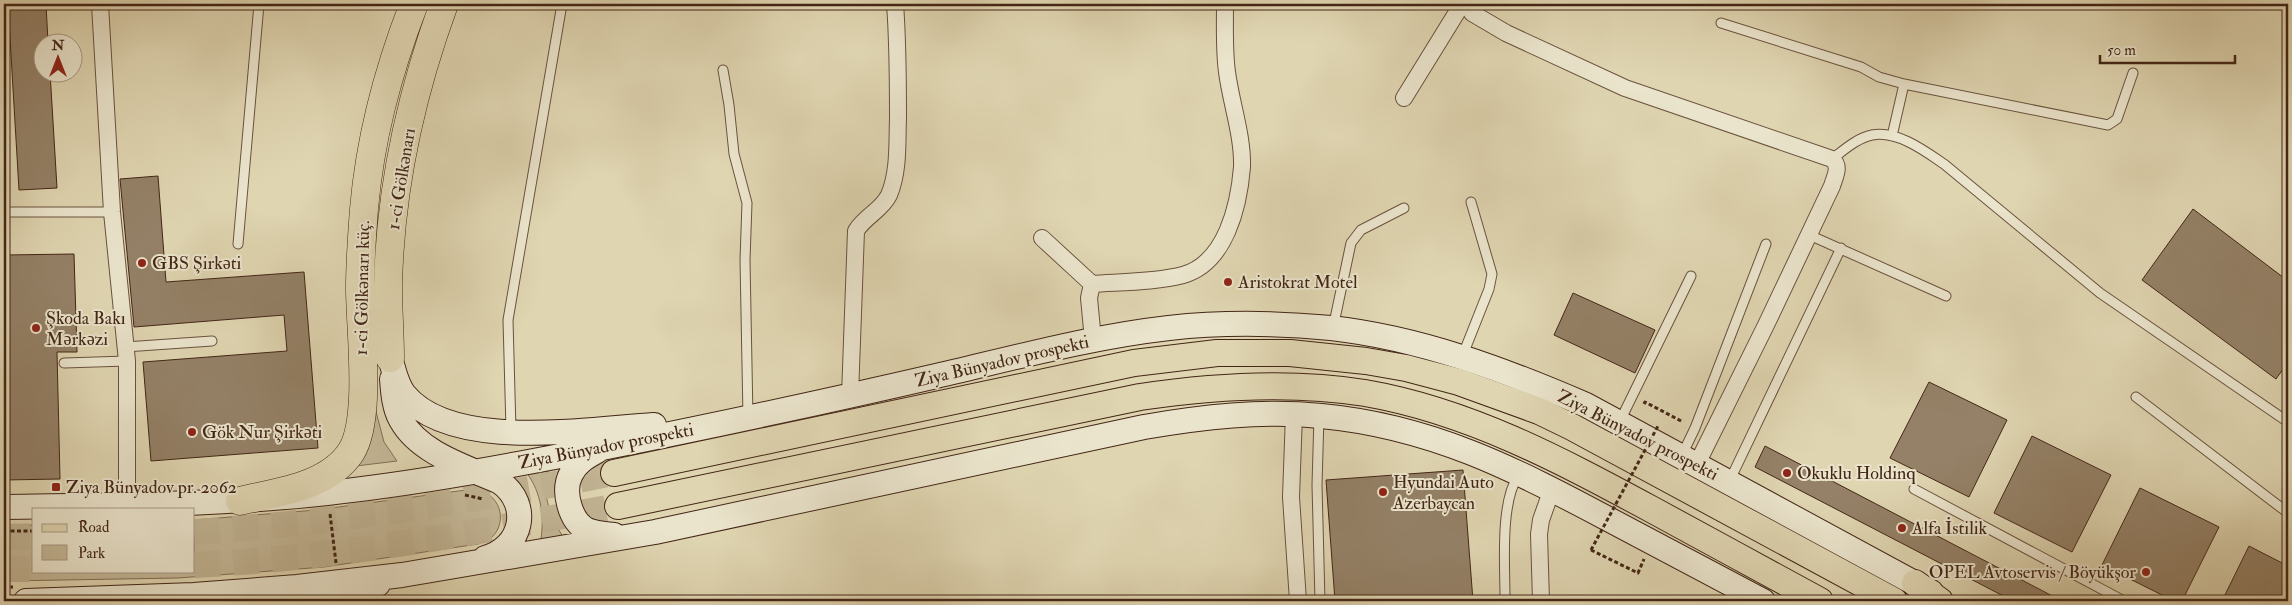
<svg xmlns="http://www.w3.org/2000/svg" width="2292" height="605" font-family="'IM FELL Double Pica',serif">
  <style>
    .green { fill: #c4b797; stroke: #846e56 }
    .building { fill: #948167; stroke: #432616 }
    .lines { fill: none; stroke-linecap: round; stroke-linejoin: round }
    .primary-tunnel { stroke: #c0b292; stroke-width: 26; stroke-dasharray: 26 13; stroke-linecap: butt }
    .lane-casing { stroke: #6a523d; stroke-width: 11 }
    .street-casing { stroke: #6a523d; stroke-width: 18 }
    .secondary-casing { stroke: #432616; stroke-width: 26 }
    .primary-casing { stroke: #432616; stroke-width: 28 }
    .highway-casing { stroke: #432616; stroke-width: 29 }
    .path { stroke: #432616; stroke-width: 3; stroke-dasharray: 4 2.5; stroke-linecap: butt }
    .lane { stroke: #eae4cc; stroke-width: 9 }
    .street { stroke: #eae4cc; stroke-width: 16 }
    .secondary { stroke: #eae4cc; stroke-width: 24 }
    .primary { stroke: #dfd5b1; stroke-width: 26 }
    .highway { stroke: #dfd5b1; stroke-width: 28 }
    .path-bridge { stroke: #432616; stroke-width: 3; stroke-dasharray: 4 2.5; stroke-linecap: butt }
    .poi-dot { fill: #8f2418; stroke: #eae4cc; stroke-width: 2 }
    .labels { text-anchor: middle; stroke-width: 4; stroke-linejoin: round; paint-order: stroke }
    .street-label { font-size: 18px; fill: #432616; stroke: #eae4cc }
    .poi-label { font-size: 18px; fill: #432616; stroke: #eae4cc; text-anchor: start }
  </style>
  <rect width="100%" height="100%" fill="#dfd5b1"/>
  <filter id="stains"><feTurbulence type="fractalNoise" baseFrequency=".004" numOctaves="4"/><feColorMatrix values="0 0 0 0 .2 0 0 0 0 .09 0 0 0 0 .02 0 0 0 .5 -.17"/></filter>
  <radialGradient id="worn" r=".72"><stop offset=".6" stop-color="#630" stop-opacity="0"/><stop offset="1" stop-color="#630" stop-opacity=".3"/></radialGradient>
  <!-- green -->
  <path class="green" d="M375,408L384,442L397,461L356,466C371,445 372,433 375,408Z
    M549,468C541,495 550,517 565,540L540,545C545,519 542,493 526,472Z
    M466,490C471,491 477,491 482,492C501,497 507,523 492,537C489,540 483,542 478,544L324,567L178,578L4,581V526L34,525V571H194V520L316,510Z"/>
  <!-- building -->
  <path class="building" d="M8,4H46L48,42H42V72H50L57,188L19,190Z
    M158,176L166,282L304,272L318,448L151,461L143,362L287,351L284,315L134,327L120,179Z
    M2193,209L2288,281V362L2276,379L2142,280Z
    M74,254L77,352H57L60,479L4,480V255Z
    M1573,293L1655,330L1635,373L1554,335Z
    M1929,382L2007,420L1969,497L1890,458Z
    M2032,436L2111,475L2072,552L1994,513Z
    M1765,446L2062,601H2013L1755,467Z
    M1463,470L1473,601H1335L1326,480Z
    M2140,488L2219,527L2182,601H2174L2102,565Z
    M2249,546L2288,566V601H2222Z"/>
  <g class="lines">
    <!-- primary-tunnel -->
    <path class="primary-tunnel" d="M194,532C335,523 475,500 614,473
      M4,537L34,536
      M194,565C339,558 476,532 618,506
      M4,569H34"/>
    <defs>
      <path id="lane" d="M335,4H338
        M1721,23L1861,67L1879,77L1904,84
        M723,70L729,105L734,154L747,203L745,260L748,418
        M1892,136L1904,84L2108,125L2117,119L2133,73
        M1832,159C1844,150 1857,138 1872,135C1897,130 1925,151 1944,164L2100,293L2288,422
        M4,212H112
        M1807,234L1946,296
        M238,244L259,4
        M1333,328L1351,243L1361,230L1404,208
        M125,347L212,341
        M1462,357L1489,289L1492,274L1471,202
        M64,363L127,361
        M2136,397L2288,513
        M1319,416L1317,485L1320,601
        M1620,421L1691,276
        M511,430L508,320L562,4
        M1682,455L1695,428L1766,244
        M1729,482L1841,248
        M1914,489L2124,601
        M1505,598C1505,565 1500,503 1518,476"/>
      <path id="street" d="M100,4L112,212L127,361V505
        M1468,4L1472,13L1506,33L1625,88L1832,159C1841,166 1835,176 1832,186L1766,325L1697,464
        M1404,98L1462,4
        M1042,238L1092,284
        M1093,340L1089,298L1092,284C1120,282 1157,282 1183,275C1226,263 1239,205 1242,167C1243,136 1231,103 1227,72C1224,50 1225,26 1225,4
        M850,396L856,231C865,216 881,211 889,195C899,171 897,144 898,119C898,80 898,42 895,4
        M1294,414L1291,497L1298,601
        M1541,601L1539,534L1541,520L1552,489"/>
      <path id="secondary" d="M390,358C394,370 396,384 404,394C451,452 587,429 654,425
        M392,379C393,392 394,408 401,420C420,454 467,467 500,482C532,505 522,548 485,558
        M597,451C586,457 576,463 571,474C562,491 570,521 587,530C596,534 605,534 614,535
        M4,507C112,505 220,505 327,493C421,483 514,465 607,447C716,425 824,402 932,377C1010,359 1089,337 1169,328C1223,322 1278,323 1331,328C1420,338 1505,370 1586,405L1931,592
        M26,601L194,595L297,587L402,575L655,532L1144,427C1202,417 1262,410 1321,416C1430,426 1515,469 1610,520C1661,547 1712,574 1763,601
        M344,601L359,592L378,584"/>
      <path id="primary" d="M614,473L1134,363L1217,353H1290L1366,361L1406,368L1459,382L1539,411L1572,427L1894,601
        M618,506L1140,397C1214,386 1291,381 1365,393C1469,411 1560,460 1651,509C1707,540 1764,570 1820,601
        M1915,583L1940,601"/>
      <path id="highway" d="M390,358C390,334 388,310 388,286C390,190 411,94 444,4
        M240,501C277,492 328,487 351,452C372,419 360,329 360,288C360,261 362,235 364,209C370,139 389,68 414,4"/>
    </defs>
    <!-- lane casing -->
    <use href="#lane" class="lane-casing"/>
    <!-- street casing -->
    <use href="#street" class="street-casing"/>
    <!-- secondary casing -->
    <use href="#secondary" class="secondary-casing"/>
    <!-- primary casing -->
    <use href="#primary" class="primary-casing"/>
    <!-- highway casing -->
    <use href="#highway" class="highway-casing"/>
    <!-- path -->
    <path class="path" d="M1644,404L1645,402L1683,422
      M465,495L483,499
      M330,514L336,563
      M4,531H34
      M1591,550L1638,573L1644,559
      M4,587H13"/>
    <!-- lane -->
    <use href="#lane" class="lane"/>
    <!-- street -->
    <use href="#street" class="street"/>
    <!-- secondary -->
    <use href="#secondary" class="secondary"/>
    <!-- primary -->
    <use href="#primary" class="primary"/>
    <!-- highway -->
    <use href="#highway" class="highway"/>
    <!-- path-bridge -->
    <path class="path-bridge" d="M1591,550L1658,426"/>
  </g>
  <!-- markers -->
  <g class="poi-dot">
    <circle cx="142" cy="263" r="5"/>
    <circle cx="1228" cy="282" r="5"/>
    <circle cx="36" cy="328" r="5"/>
    <circle cx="192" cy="432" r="5"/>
    <circle cx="1787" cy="473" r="5"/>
    <rect x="51" y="482" width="10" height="10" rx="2.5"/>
    <circle cx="1383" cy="492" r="5"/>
    <circle cx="1902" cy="528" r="5"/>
    <circle cx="2146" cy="572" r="5"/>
  </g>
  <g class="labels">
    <!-- street labels -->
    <g class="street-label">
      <text transform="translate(401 179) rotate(-81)" y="6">1-ci Gölkənarı</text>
      <text transform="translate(362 288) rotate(-89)" y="6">1-ci Gölkənarı küç.</text>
      <text transform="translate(1002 361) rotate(-13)" y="6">Ziya Bünyadov prospekti</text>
      <text transform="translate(1638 435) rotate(27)" y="6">Ziya Bünyadov prospekti</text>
      <text transform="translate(606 446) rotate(-11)" y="6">Ziya Bünyadov prospekti</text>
    </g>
    <!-- poi labels -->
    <g class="poi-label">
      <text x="152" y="269">GBS Şirkəti</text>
      <text x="1238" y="288">Aristokrat Motel</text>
      <text x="46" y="324">Şkoda Bakı<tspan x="46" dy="21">Mərkəzi</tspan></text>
      <text x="202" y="438">Gök Nur Şirkəti</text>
      <text x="1797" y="479">Okuklu Holdinq</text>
      <text x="1393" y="488">Hyundai Auto<tspan x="1393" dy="21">Azerbaycan</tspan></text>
      <text x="66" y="493">Ziya Bünyadov pr. 2062</text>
      <text x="1912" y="534">Alfa İstilik</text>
      <text x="2136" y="578" text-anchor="end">OPEL Avtoservis / Böyükşor</text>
    </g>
  </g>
  <!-- margin -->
  <rect width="2292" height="605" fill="none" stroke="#dfd5b1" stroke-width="20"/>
  <rect x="5" y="5" width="2282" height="595" fill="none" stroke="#432616" stroke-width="2.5"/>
  <rect x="10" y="10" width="2272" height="585" fill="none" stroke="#432616"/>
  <!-- legend -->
  <rect x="32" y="508" width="162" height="65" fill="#eae4cc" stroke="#a79883"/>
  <rect x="42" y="524" width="25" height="8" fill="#dfd5b1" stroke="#a79883"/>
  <text x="78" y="532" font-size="15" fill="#432616">Road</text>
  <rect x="42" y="545" width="25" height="15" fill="#c4b797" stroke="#a79883"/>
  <text x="78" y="558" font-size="15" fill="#432616">Park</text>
  <!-- north arrow -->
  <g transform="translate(58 58)"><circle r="24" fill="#eae4cc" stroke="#a79883"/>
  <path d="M0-4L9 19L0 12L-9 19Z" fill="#8f2418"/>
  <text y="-8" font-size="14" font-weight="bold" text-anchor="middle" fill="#432616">N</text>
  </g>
  <!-- scale -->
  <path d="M2100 55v8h135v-8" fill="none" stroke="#432616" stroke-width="2.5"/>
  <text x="2107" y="55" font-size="15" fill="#432616" stroke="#eae4cc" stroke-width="4" paint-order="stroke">50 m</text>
  <rect width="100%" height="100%" filter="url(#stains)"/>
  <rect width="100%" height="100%" fill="url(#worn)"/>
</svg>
